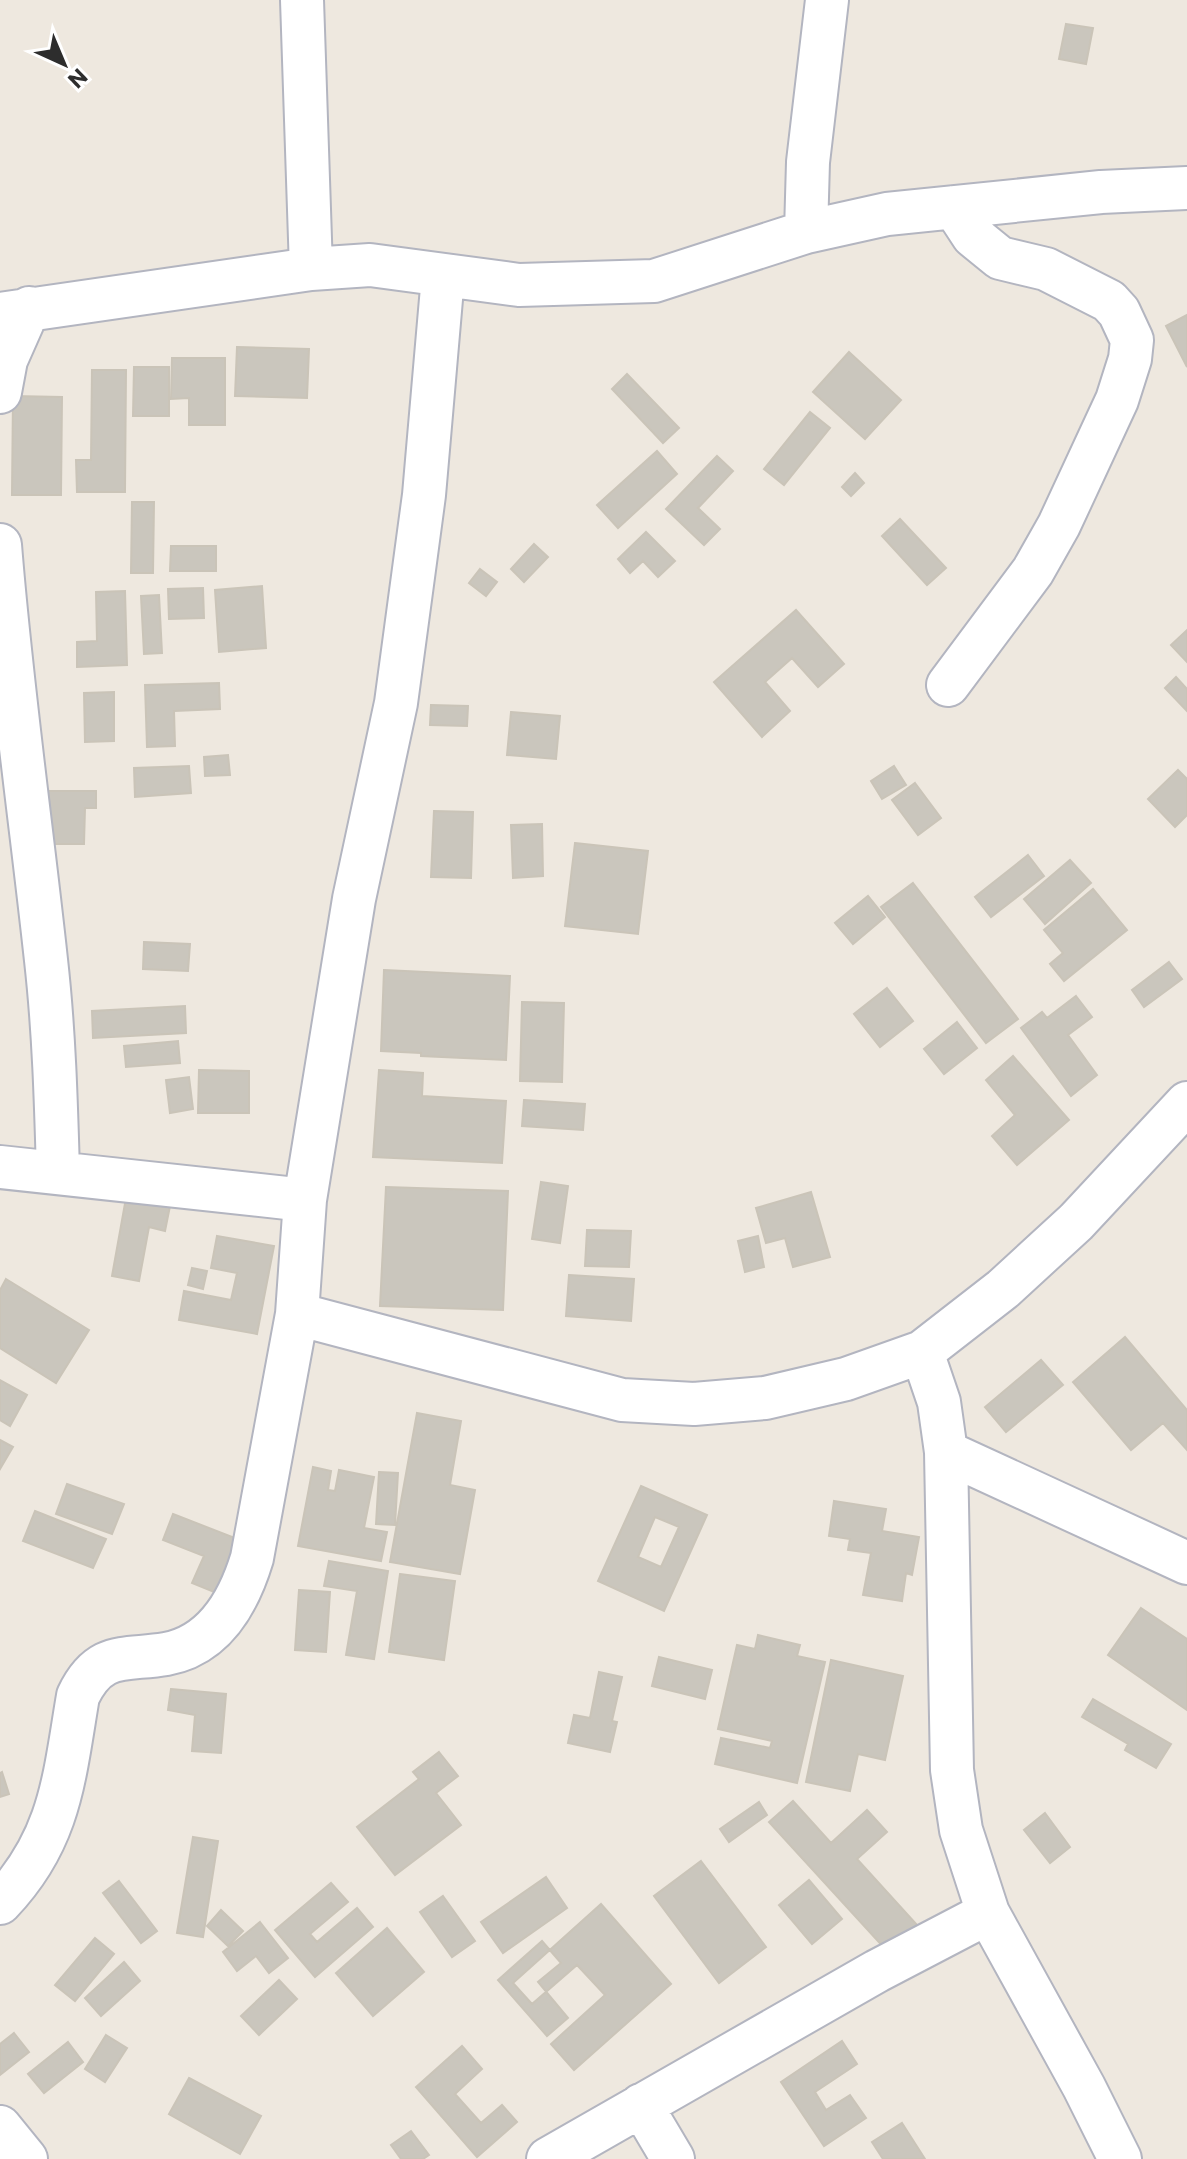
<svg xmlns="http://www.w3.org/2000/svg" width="1187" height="2159" font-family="Commissioner,sans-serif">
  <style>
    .building { fill: #cac6bd; stroke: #cac4b8; stroke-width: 2; fill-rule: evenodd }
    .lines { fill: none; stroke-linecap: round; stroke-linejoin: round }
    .minor-casing { stroke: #b3b5c0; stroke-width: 46 }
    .minor { stroke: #fff; stroke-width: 42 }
  </style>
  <rect width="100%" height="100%" fill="#eee8df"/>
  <!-- building -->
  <path class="building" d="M1066,24L1093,28L1086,64L1059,59Z
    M1187,315V367L1166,326Z
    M237,347L309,349L307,398L235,396Z
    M849,352L901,400L865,439L813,392Z
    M172,358H225V425H189V398L171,399Z
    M134,367H169V416H133Z
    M92,370H126L125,492H77L76,460H91Z
    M627,374L679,428L663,443L612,389Z
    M13,396L62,397L61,495H12Z
    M810,412L830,428L784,485L764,469Z
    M657,451L677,474L618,528L597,505Z
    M717,456L733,471L698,508L720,529L704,545L666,509Z
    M855,473L864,483L851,496L842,487Z
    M132,502H154L153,573H131Z
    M900,519L946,568L927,585L882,536Z
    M646,532L675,561L658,577L643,561L630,573L618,559Z
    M534,544L548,557L524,582L511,569Z
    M171,546H216V571H170Z
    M480,569L497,582L486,596L469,583Z
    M262,586L266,648L219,652L215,590Z
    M203,588L204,618L169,619L168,589Z
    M125,591L127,665L77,667V642L97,641L96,592Z
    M159,595L162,653L144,654L141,596Z
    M796,610L844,664L818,687L792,658L765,682L790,711L762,737L714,682Z
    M1187,630V662L1171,645Z
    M1176,677L1187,689V711L1165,688Z
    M219,683L220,709L174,711L175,746L147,747L145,685Z
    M114,692V741L85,742L84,693Z
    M431,705L468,706L467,726L430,725Z
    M511,712L560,716L556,759L507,755Z
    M228,755L230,775L205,776L204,757Z
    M189,766L191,793L135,797L134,768Z
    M894,766L906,785L882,799L871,781Z
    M1178,770L1187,779V815L1175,827L1148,799Z
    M915,783L941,818L918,835L892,800Z
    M41,791H96V808H85L84,844H49L50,808L41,809Z
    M434,811L473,812L471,878L431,877Z
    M542,824L543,876L513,878L511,825Z
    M575,843L648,851L638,934L565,926Z
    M1028,855L1044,876L991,917L975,897Z
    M1070,860L1091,883L1045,924L1024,899Z
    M913,883L1018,1019L986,1043L881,907Z
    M1093,889L1127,930L1064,981L1050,964L1063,953L1044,930Z
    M868,896L885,917L853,944L835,923Z
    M144,942L190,944L188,971L143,969Z
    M1169,962L1182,979L1144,1007L1132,990Z
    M384,970L510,976L506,1060L421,1056V1053L381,1051Z
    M887,988L913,1021L880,1047L854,1014Z
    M1076,996L1092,1017L1068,1035L1097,1075L1071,1096L1021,1028L1042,1012L1047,1018Z
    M522,1002L564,1003L562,1082L520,1081Z
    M185,1006L186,1033L93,1038L92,1011Z
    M957,1022L977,1048L944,1074L924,1049Z
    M178,1041L180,1063L126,1067L124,1046Z
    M1013,1056L1069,1120L1017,1165L992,1136L1015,1115L986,1080Z
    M199,1070L249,1071V1113H198Z
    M379,1070L423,1073L422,1096L506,1101L502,1163L373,1157Z
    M189,1077L193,1109L170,1113L166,1080Z
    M524,1100L585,1104L583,1130L522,1126Z
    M541,1182L568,1186L560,1243L532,1239Z
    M386,1187L508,1191L503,1310L380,1306Z
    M811,1192L830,1257L793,1267L785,1238L766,1243L756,1208Z
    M126,1198L170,1206L165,1231L149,1227L139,1281L112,1276Z
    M587,1230L631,1231L629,1267L585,1266Z
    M217,1236L274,1246L257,1334L179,1320L184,1291L231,1300L237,1273L211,1268Z
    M758,1236L764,1267L745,1272L738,1241Z
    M192,1268L207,1271L203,1289L188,1285Z
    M569,1275L634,1279L631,1321L566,1316Z
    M6,1279L89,1330L56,1383L0,1348V1290Z
    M1125,1337L1187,1410V1450L1163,1423L1131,1450L1073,1382Z
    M1041,1360L1063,1385L1006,1432L985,1407Z
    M0,1380L27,1395L10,1426L0,1420Z
    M417,1413L461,1421L450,1485L475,1490L460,1574L390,1562Z
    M0,1440L13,1447L0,1469Z
    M313,1467L331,1471L328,1490L335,1491L339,1470L374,1477L364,1528L387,1532L381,1561L298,1546Z
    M379,1472L398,1473L395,1525L376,1524Z
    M67,1484L124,1504L112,1534L56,1514Z
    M641,1486L707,1515L664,1611L598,1581ZM655,1517L679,1527L661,1567L638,1557Z
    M834,1501L886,1509L882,1531L919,1537L912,1575L906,1573L902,1601L863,1595L871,1553L848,1550L850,1539L829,1536Z
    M35,1511L106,1539L93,1568L23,1541Z
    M173,1514L240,1540L219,1594L192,1583L204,1556L163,1540Z
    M329,1561L388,1571L374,1659L346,1655L357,1591L324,1586Z
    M400,1574L455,1581L444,1660L389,1652Z
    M299,1590L330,1592L326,1652L295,1650Z
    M1141,1608L1187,1639V1710L1108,1655Z
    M758,1635L800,1645L797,1656L825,1662L797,1783L715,1764L721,1738L770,1748L772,1741L718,1729L737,1645L755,1649Z
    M659,1657L712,1670L705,1699L652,1686Z
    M831,1660L903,1676L885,1760L858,1754L850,1791L806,1782Z
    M599,1672L622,1677L612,1721L617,1722L610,1752L568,1743L574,1715L590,1718Z
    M171,1689L226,1694L221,1753L192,1751L195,1715L168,1710Z
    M1093,1699L1171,1744L1156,1768L1125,1750L1128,1744L1082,1717Z
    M439,1752L458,1776L436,1793L461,1825L395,1875L357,1827L419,1779L413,1772Z
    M2,1772L9,1794L0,1797V1773Z
    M793,1801L831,1843L867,1810L887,1832L857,1859L917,1925L888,1952L769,1822Z
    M759,1802L767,1815L729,1842L720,1829Z
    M1045,1813L1070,1847L1050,1863L1024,1830Z
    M193,1837L218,1841L203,1937L177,1933Z
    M701,1861L766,1947L719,1983L654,1896Z
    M546,1877L567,1908L503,1953L481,1922Z
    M809,1880L842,1919L812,1944L779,1905Z
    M119,1881L157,1931L141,1943L103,1893Z
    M331,1883L348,1902L310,1934L317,1942L357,1908L373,1927L315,1977L275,1930Z
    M443,1896L475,1941L452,1957L420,1912Z
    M601,1904L671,1984L574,2070L551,2044L605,1995L577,1965L532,2004L513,1983Z
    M221,1910L243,1931L228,1946L207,1926Z
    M260,1922L288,1958L269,1973L256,1956L237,1971L223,1952Z
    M387,1928L424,1972L373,2016L336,1973Z
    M95,1938L114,1954L75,2001L55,1985Z
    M542,1941L561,1963L538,1982L568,2018L547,2036L498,1980Z
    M124,1962L140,1981L101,2016L85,1998Z
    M279,1980L297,1999L259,2035L241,2016Z
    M14,2033L29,2052L0,2075V2044Z
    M106,2035L127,2048L105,2082L85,2069Z
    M842,2041L857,2064L815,2092L826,2110L850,2095L866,2118L824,2146L781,2082Z
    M68,2042L83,2062L44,2093L28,2074Z
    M462,2046L482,2069L455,2094L481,2123L502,2105L517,2122L477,2157L416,2087Z
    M189,2078L261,2116L240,2154L169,2114Z
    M902,2123L925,2159H883L872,2142Z
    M411,2131L429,2155L423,2159H401L391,2145Z"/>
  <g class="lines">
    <defs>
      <path id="minor" d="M302,0L311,269
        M806,232L808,162L827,0
        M0,314L311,269L370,265L519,285L654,281L806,232L887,214L1101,192L1187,188
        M0,392L6,360L29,308
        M0,545C11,684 31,822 46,960C54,1031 56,1102 58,1172
        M948,685L1033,571L1059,525L1117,400L1130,359L1132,340L1119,312L1109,301L1046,269L1000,258L973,236L954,207
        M0,1167L305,1200
        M297,1314L622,1400L694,1404L765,1398L846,1379L922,1352L1003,1289L1076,1222L1187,1103
        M922,1352L939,1402L946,1452L952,1770L961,1830L988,1913L1084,2087L1120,2159
        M946,1452L1187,1563
        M0,1903C61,1839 64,1778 78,1696C100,1650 125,1661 166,1654C215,1645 239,1601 252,1558L297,1314L305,1200L354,899L396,703L424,495L443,276
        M641,2105L673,2159
        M0,2127L26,2159
        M548,2159L877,1971L988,1913"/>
    </defs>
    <!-- minor casing -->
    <use href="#minor" class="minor-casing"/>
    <!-- minor -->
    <use href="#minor" class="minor"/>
  </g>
  <!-- north arrow -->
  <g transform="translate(64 64) rotate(136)" stroke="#ffffff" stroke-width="6" paint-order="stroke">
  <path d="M0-6L14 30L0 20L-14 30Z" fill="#2d2d2d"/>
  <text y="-12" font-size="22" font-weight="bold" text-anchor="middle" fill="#2d2d2d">N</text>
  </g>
</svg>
